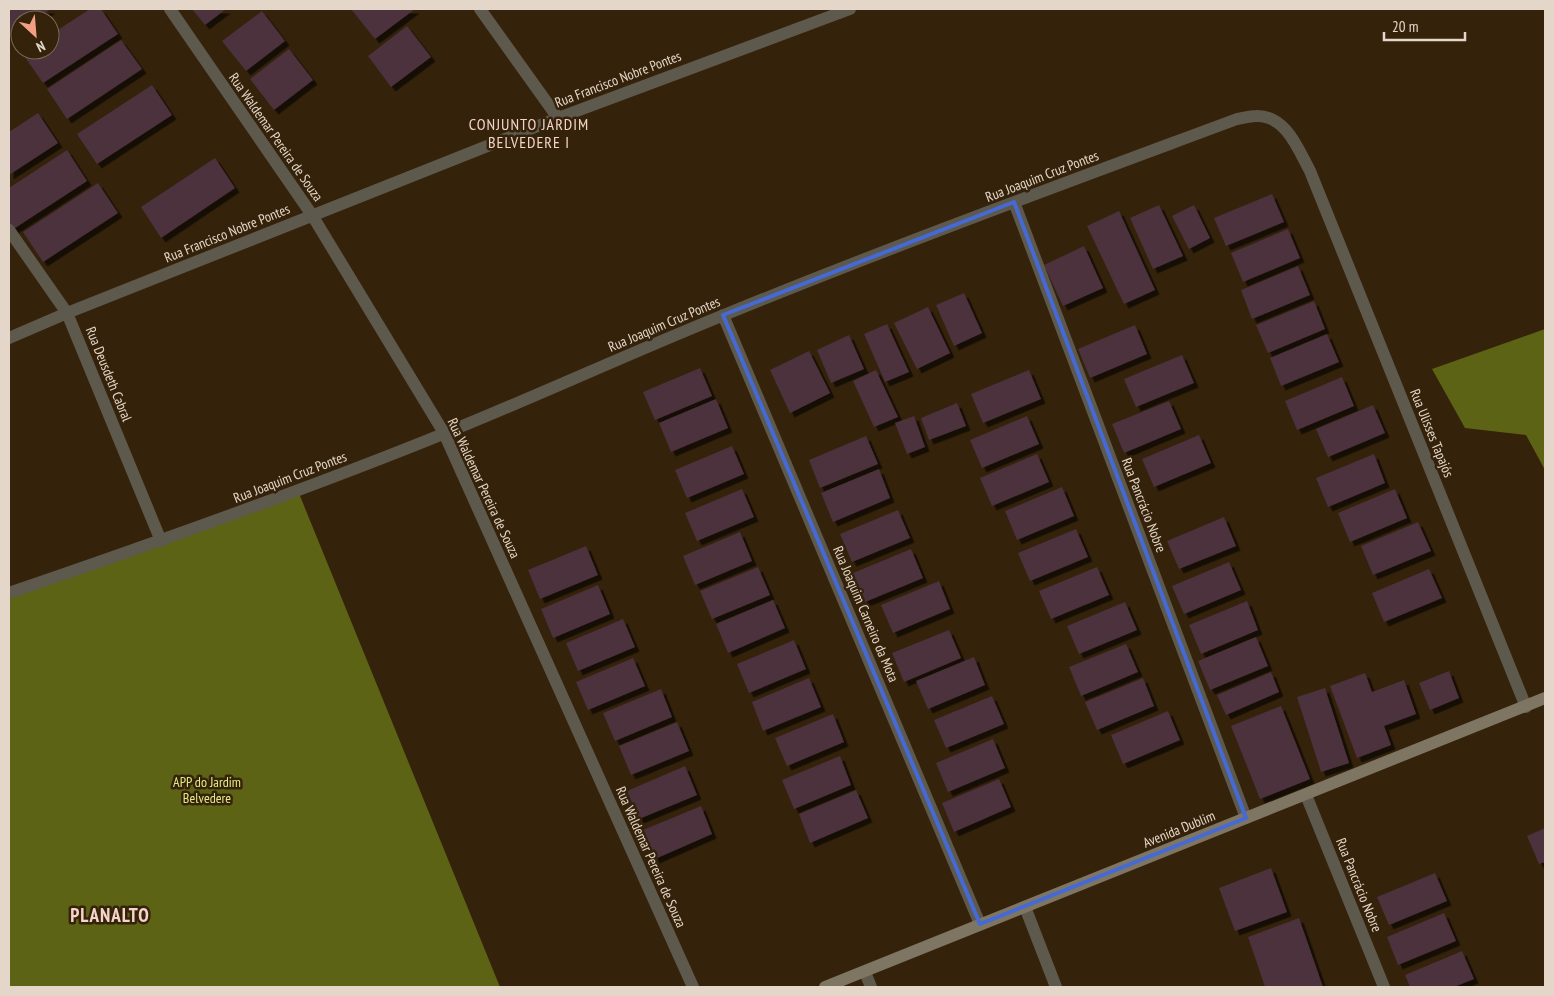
<svg xmlns="http://www.w3.org/2000/svg" width="1554" height="996" font-family="'PT Sans Narrow',sans-serif">
  <style>
    .forest { fill: #5d6314 }
    .building { fill: #4c303e; filter: url(#shadow) }
    .lines { fill: none; stroke-linecap: round; stroke-linejoin: round }
    .street { stroke: #5e594d; stroke-width: 12 }
    .secondary { stroke: #7e7662; stroke-width: 12 }
    .marked { fill: none; stroke: #4569d5; stroke-width: 4; stroke-linejoin: round }
    .labels { text-anchor: middle; stroke-width: 5; stroke-linejoin: round; paint-order: stroke }
    .street-label { font-size: 14px; fill: #e4d7c9; stroke: #35220a }
    .park-label { font-size: 14px; fill: #e0eb83; stroke: #35220a }
    .quarter-label { font-size: 16px; letter-spacing: 1px; fill: #f5d4c9; stroke: #35220a }
    .district-label { font-size: 19px; font-weight: bold; letter-spacing: 1px; fill: #f5d4c9; stroke: #35220a }
  </style>
  <defs>
    <filter id="shadow"><feDropShadow dx="4.5" dy="4.5" stdDeviation="0" flood-color="#0009"/></filter>
  </defs>
  <rect width="100%" height="100%" fill="#35220a"/>
  <!-- forest -->
  <path class="forest" d="M1545,329V470L1526,435L1465,428L1432,369Z
    M298,491L500,987H9V592Z"/>
  <!-- building -->
  <path class="building" d="M9,9H51L34,20H20V29L9,37Z
    M90,9H101L118,34L43,83L22,53L27,50H50V35Z
    M192,9H226L205,25Z
    M351,9H415L375,39Z
    M262,11L285,41L246,71L222,41Z
    M407,26L431,57L391,87L368,56Z
    M121,40L142,69L67,119L47,89Z
    M289,49L313,80L274,110L250,79Z
    M152,85L172,115L97,164L77,134Z
    M38,113L58,143L9,175V132Z
    M67,150L87,181L12,230L9,225V188Z
    M215,158L235,188L161,238L141,207Z
    M98,183L118,213L43,262L23,232Z
    M1272,194L1284,222L1226,246L1214,218Z
    M1159,205L1183,256L1153,269L1130,218Z
    M1194,205L1210,238L1189,249L1172,216Z
    M1119,211L1155,290L1124,304L1087,226Z
    M1288,229L1300,258L1243,282L1231,253Z
    M1084,246L1103,288L1063,306L1044,265Z
    M1298,266L1310,295L1252,319L1241,290Z
    M964,293L982,333L954,346L936,305Z
    M1314,301L1325,329L1268,353L1256,325Z
    M928,307L950,353L917,369L894,323Z
    M887,324L909,372L885,382L864,334Z
    M1135,325L1147,354L1090,378L1078,349Z
    M1327,334L1339,362L1281,386L1270,358Z
    M849,335L864,369L831,383L817,350Z
    M809,351L830,393L790,413L770,370Z
    M1182,355L1194,383L1136,407L1124,379Z
    M700,368L712,396L655,420L643,392Z
    M876,370L898,417L874,427L853,381Z
    M1029,370L1041,399L983,423L971,394Z
    M1342,377L1354,406L1297,430L1285,401Z
    M716,399L728,428L671,452L659,423Z
    M1169,401L1181,429L1124,453L1112,424Z
    M957,403L966,426L929,440L921,418Z
    M1373,405L1385,433L1328,457L1316,429Z
    M914,416L925,447L907,454L895,423Z
    M1027,416L1039,444L982,468L970,440Z
    M1199,435L1211,463L1154,487L1142,459Z
    M866,436L878,464L820,488L809,460Z
    M732,446L744,474L687,498L675,470Z
    M1037,454L1049,482L992,506L980,478Z
    M1374,454L1385,483L1328,507L1316,478Z
    M879,469L890,498L833,522L821,493Z
    M1062,487L1074,516L1017,540L1005,511Z
    M742,489L754,517L697,541L685,513Z
    M1395,489L1407,518L1350,542L1338,513Z
    M898,510L910,538L852,562L840,534Z
    M1224,517L1236,546L1179,569L1167,541Z
    M1418,522L1431,551L1373,575L1361,546Z
    M1076,529L1088,557L1030,581L1018,553Z
    M740,532L752,561L695,585L683,556Z
    M586,546L598,575L540,599L528,570Z
    M911,549L923,578L865,602L853,573Z
    M1229,562L1241,590L1184,614L1172,586Z
    M758,567L770,595L712,619L700,591Z
    M1097,567L1109,595L1051,619L1039,591Z
    M1429,569L1442,598L1384,622L1372,593Z
    M939,581L950,609L893,633L881,605Z
    M598,585L610,614L553,638L541,609Z
    M773,600L785,628L728,653L716,624Z
    M1247,601L1258,630L1201,654L1189,625Z
    M1125,602L1137,630L1079,654L1067,626Z
    M623,619L635,647L578,671L566,643Z
    M949,630L961,658L904,682L892,653Z
    M1256,637L1268,666L1210,690L1198,661Z
    M794,640L806,669L749,693L737,664Z
    M1126,644L1138,672L1081,696L1069,667Z
    M974,657L985,685L928,709L916,681Z
    M633,658L645,686L588,710L576,682Z
    M1449,671L1459,698L1430,710L1419,683Z
    M1271,672L1279,692L1226,715L1217,695Z
    M1365,673L1372,692L1404,680L1416,714L1384,726L1391,745L1357,758L1330,686Z
    M809,678L821,707L763,731L752,702Z
    M1143,678L1154,706L1097,730L1085,702Z
    M1325,688L1349,763L1321,772L1297,697Z
    M661,689L672,717L615,741L603,713Z
    M992,696L1004,724L946,748L934,720Z
    M1281,706L1310,779L1260,799L1231,726Z
    M1168,711L1180,740L1123,764L1111,735Z
    M833,714L844,742L787,766L775,738Z
    M677,722L689,751L631,775L619,746Z
    M993,739L1005,768L948,792L936,763Z
    M840,756L851,785L794,809L782,780Z
    M685,766L697,795L639,819L627,791Z
    M999,779L1011,807L954,832L942,803Z
    M856,790L868,818L810,843L799,814Z
    M701,806L712,834L655,859L643,830Z
    M1545,828V862L1539,864L1527,836Z
    M1271,868L1287,912L1235,931L1219,888Z
    M1435,873L1447,901L1389,925L1377,897Z
    M1444,913L1456,941L1398,965L1387,937Z
    M1299,918L1323,987H1265L1248,937Z
    M1462,951L1474,979L1454,987H1410L1405,975Z"/>
  <g class="lines">
    <!-- street -->
    <path class="street" d="M170,9L312,215L444,433L693,987
      M480,9L558,118
      M1014,202L1246,818
      M9,230L67,313L161,541
      M723,315L980,924
      M9,338L67,313L558,118L850,9
      M9,593C155,543 300,492 443,434C537,396 630,353 724,315C893,246 1065,183 1237,119C1243,118 1250,116 1256,116C1286,115 1298,149 1310,171L1526,707
      M1306,795L1384,987
      M1025,907L1056,987
      M865,972L871,987"/>
    <!-- secondary -->
    <path class="secondary" d="M825,987L1545,698"/>
  </g>
  <!-- marked area -->
  <path class="marked" d="M1014,202L1246,818L980,924L723,315Z"/>
  <g class="labels">
    <!-- street labels -->
    <g class="street-label">
      <text transform="translate(618 79) rotate(-21)" y="5">Rua Francisco Nobre Pontes</text>
      <text transform="translate(276 137) rotate(55)" y="5">Rua Waldemar Pereira de Souza</text>
      <text transform="translate(1042 176) rotate(-21)" y="5">Rua Joaquim Cruz Pontes</text>
      <text transform="translate(227 233) rotate(-22)" y="5">Rua Francisco Nobre Pontes</text>
      <text transform="translate(664 324) rotate(-23)" y="5">Rua Joaquim Cruz Pontes</text>
      <text transform="translate(109 374) rotate(68)" y="5">Rua Deusdeth Cabral</text>
      <text transform="translate(1432 433) rotate(68)" y="5">Rua Ulisses Tapajós</text>
      <text transform="translate(290 477) rotate(-21)" y="5">Rua Joaquim Cruz Pontes</text>
      <text transform="translate(484 488) rotate(65)" y="5">Rua Waldemar Pereira de Souza</text>
      <text transform="translate(1144 505) rotate(69)" y="5">Rua Pancrácio Nobre</text>
      <text transform="translate(866 614) rotate(67)" y="5">Rua Joaquim Carneiro da Mota</text>
      <text transform="translate(1179 829) rotate(-22)" y="5">Avenida Dublim</text>
      <text transform="translate(651 857) rotate(66)" y="5">Rua Waldemar Pereira de Souza</text>
      <text transform="translate(1359 885) rotate(68)" y="5">Rua Pancrácio Nobre</text>
    </g>
    <!-- park labels -->
    <g class="park-label">
      <text x="207" y="787">APP do Jardim<tspan x="207" dy="16">Belvedere</tspan></text>
    </g>
    <!-- quarter labels -->
    <g class="quarter-label">
      <text x="529" y="130">CONJUNTO JARDIM<tspan x="529" dy="18">BELVEDERE I</tspan></text>
    </g>
    <!-- district labels -->
    <g class="district-label">
      <text x="110" y="922">PLANALTO</text>
    </g>
  </g>
  <!-- border -->
  <rect width="1554" height="996" fill="none" stroke="#e4d7c9" stroke-width="20"/>
  <!-- north arrow -->
  <g transform="translate(35 35) rotate(154)"><circle r="24" fill="#35220a" stroke="#7b6a56"/>
  <path d="M0-4L9 19L0 12L-9 19Z" fill="#f39f83"/>
  <text y="-8" font-size="14" font-weight="bold" text-anchor="middle" fill="#e4d7c9">N</text>
  </g>
  <!-- scale -->
  <path d="M1384 32v8h81v-8" fill="none" stroke="#e4d7c9" stroke-width="2.5"/>
  <text x="1392" y="32" font-size="15" fill="#e4d7c9" stroke="#35220a" stroke-width="4" paint-order="stroke">20 m</text>
</svg>
